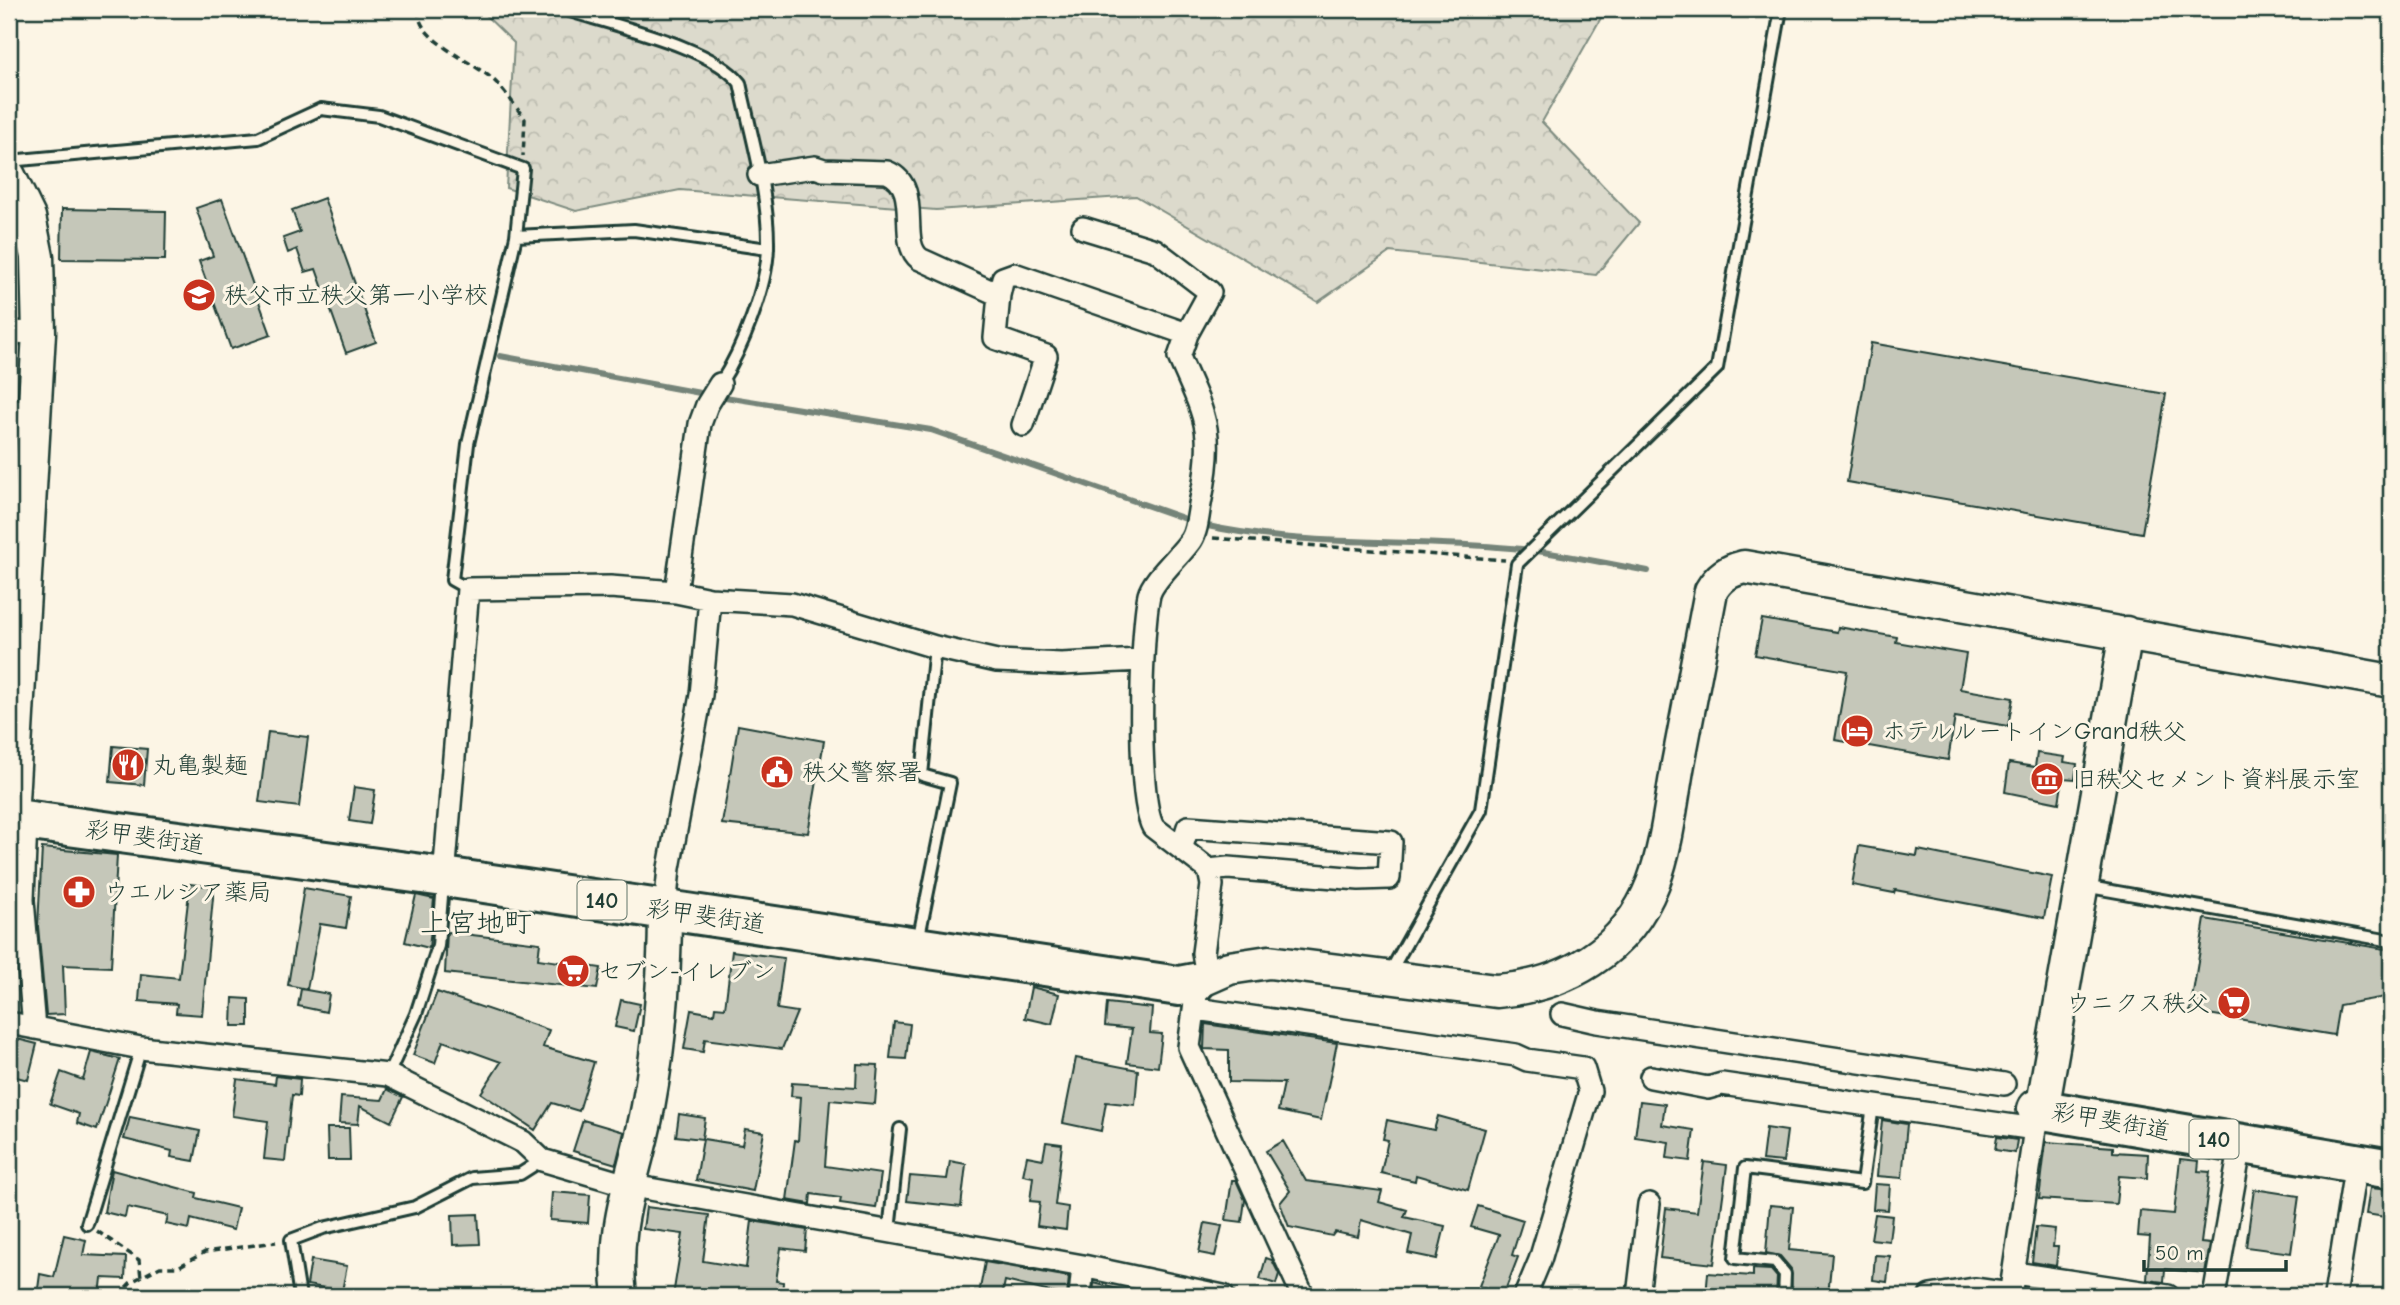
<svg xmlns="http://www.w3.org/2000/svg" width="2400" height="1305" font-family="'Comic Neue','Klee One',sans-serif">
  <style>
    .forest { fill: url(#forest-crowns); stroke: #7e8c80; stroke-width: 2 }
    .lines { fill: none; stroke-linecap: round; stroke-linejoin: round }
    .stream { stroke: #758479; stroke-width: 6 }
    .building { fill: #c5c7b9; stroke: #1f3d34; stroke-width: 2 }
    .lane-casing { stroke: #1f3d34; stroke-width: 16 }
    .street-casing { stroke: #1f3d34; stroke-width: 26 }
    .secondary-casing { stroke: #1f3d34; stroke-width: 37 }
    .highway-casing { stroke: #1f3d34; stroke-width: 44 }
    .path { stroke: #1f3d34; stroke-width: 3.5; stroke-dasharray: 7 5; stroke-linecap: butt }
    .lane { stroke: #fcf5e5; stroke-width: 10 }
    .street { stroke: #fcf5e5; stroke-width: 21 }
    .secondary { stroke: #fcf5e5; stroke-width: 32 }
    .highway { stroke: #fcf5e5; stroke-width: 38 }
    .labels { text-anchor: middle; stroke-width: 6; stroke-linejoin: round; paint-order: stroke }
    .shield { fill: #fcf5e5; stroke: #617469; stroke-width: 2 }
    .shield-label { font-size: 23px; font-weight: bold; fill: #1f3d34 }
    .poi-label { font-size: 24px; fill: #1f3d34; stroke: #fcf5e5; text-anchor: start }
    .street-label { font-size: 24px; fill: #1f3d34; stroke: #fcf5e5 }
    .quarter-label { font-size: 28px; fill: #1f3d34; stroke: #fcf5e5 }
  </style>
  <defs>
    <pattern id="forest-crowns" width="20" height="18" patternUnits="userSpaceOnUse" patternTransform="scale(1.75)"><rect width="20" height="18" fill="#dcdacc"/><path d="M2 6a3 3 0 1 1 6 0M12 15a3 3 0 1 1 6 0" fill="none" stroke="#bcbcb0"/></pattern>
  </defs>
  <rect width="100%" height="100%" fill="#fcf5e5"/>
  <filter id="ink" filterUnits="userSpaceOnUse"><feTurbulence type="fractalNoise" baseFrequency=".0143" numOctaves="2"/><feDisplacementMap in="SourceGraphic" scale="14" xChannelSelector="R" yChannelSelector="G"/><feConvolveMatrix kernelMatrix="1 2 1 2 8 2 1 2 1" color-interpolation-filters="sRGB"/></filter>
  <g filter="url(#ink)">
    <!-- forest -->
    <path class="forest" d="M479,9H1606L1542,122L1639,223L1596,275L1390,252L1318,302L1136,196L936,210L680,190L576,211L506,188L514,43Z"/>
    <g class="lines">
      <!-- stream -->
      <path class="stream" d="M9,343L18,344
        M500,356L700,393L931,430L1203,525C1305,548 1408,538 1511,548C1557,552 1602,563 1648,571"/>
    </g>
    <!-- building -->
    <path class="building" d="M324,198L376,342L346,353L316,269L305,272L297,249L288,253L283,238L300,232L292,210Z
      M222,199L271,335L231,349L199,261L213,256L196,208Z
      M62,209L166,211L165,260L61,259Z
      M1871,343L2166,394L2142,533L1847,482Z
      M1762,619L1837,632L1838,627L1897,637L1896,642L1966,654L1960,689L2013,698L2008,726L1955,717L1948,760L1835,740L1847,671L1755,655Z
      M738,725L824,741L808,833L722,824Z
      M268,732L308,737L299,807L259,802Z
      M113,746L147,749L144,785L110,782Z
      M2037,753L2065,757L2064,762L2077,764L2075,779L2063,778L2059,803L2005,792L2009,763L2035,767Z
      M354,787L375,790L370,824L349,821Z
      M1859,846L1917,856L1918,850L2052,877L2044,918L1895,890L1894,893L1852,885Z
      M42,848L117,855L111,967L63,965L65,1014L46,1015L38,926Z
      M190,884L214,887L202,1015L176,1013L177,1004L139,1001L141,974L179,978Z
      M304,888L351,896L346,928L320,924L307,989L288,985Z
      M416,895L434,899L429,948L405,942Z
      M2205,919L2391,950V996L2339,1005L2334,1035L2190,1011Z
      M447,932L540,943L538,959L601,968L597,989L445,973Z
      M732,951L784,958L777,1009L797,1012L782,1049L705,1039L703,1052L684,1049L691,1010L714,1014L715,1007L725,1008Z
      M1031,987L1059,994L1052,1024L1025,1018Z
      M301,989L329,994L326,1012L298,1006Z
      M437,992L549,1030L543,1047L594,1062L579,1111L552,1103L535,1130L481,1093L501,1062L443,1041L435,1063L413,1055Z
      M233,998L249,999V1026H232Z
      M621,1000L640,1004L634,1031L615,1027Z
      M1107,1003L1152,1008L1150,1033L1162,1034L1158,1067L1127,1063L1132,1029L1105,1026Z
      M894,1022L910,1024L906,1059L890,1058Z
      M1205,1024L1337,1043L1321,1120L1278,1111L1284,1083L1229,1082V1050L1204,1049Z
      M9,1037L37,1044L28,1080L9,1075Z
      M91,1052L120,1059L97,1130L77,1123L79,1114L50,1104L61,1072L83,1080Z
      M1076,1058L1138,1070L1135,1105L1106,1102L1101,1131L1063,1123Z
      M857,1064L878,1065L875,1104L830,1100L825,1166L881,1174L876,1208L840,1203L841,1198L811,1194L810,1204L787,1200L795,1140L798,1141L801,1097L791,1096L792,1083L856,1087Z
      M276,1076L300,1079L299,1096L292,1095L285,1161L264,1159L268,1121L232,1116L237,1079L275,1084Z
      M387,1089L403,1097L391,1122L360,1106L358,1124L339,1123L341,1097L382,1100Z
      M1640,1101L1665,1104L1662,1125L1694,1130L1690,1161L1667,1158L1669,1142L1635,1137Z
      M679,1114L705,1118L702,1139L676,1136Z
      M1438,1116L1485,1129L1468,1190L1416,1175L1415,1181L1381,1173L1388,1140L1383,1139L1387,1120L1434,1130Z
      M130,1117L200,1131L194,1161L171,1157L172,1151L124,1139Z
      M583,1120L624,1132L616,1164L573,1151Z
      M1882,1120L1907,1124L1902,1178L1877,1176Z
      M327,1128H349L350,1160H328Z
      M1766,1128L1787,1131L1783,1162L1762,1160Z
      M745,1129L764,1132L753,1191L696,1180L703,1139L742,1145Z
      M1997,1137L2017,1140L2015,1153L1995,1150Z
      M1283,1141L1306,1181L1382,1191L1379,1202L1407,1210L1404,1217L1445,1226L1437,1259L1408,1253L1412,1235L1361,1220L1358,1237L1335,1232L1332,1236L1289,1227L1280,1203L1290,1191L1266,1151Z
      M1046,1142L1062,1144L1055,1205L1068,1207L1066,1230L1037,1226L1040,1202L1030,1201L1033,1177L1023,1175L1027,1156L1043,1159Z
      M2046,1142L2113,1147V1152L2148,1154L2147,1178L2119,1176L2116,1204L2039,1199Z
      M2180,1159L2199,1161L2198,1171L2210,1172L2201,1243L2210,1244L2205,1273L2165,1269L2164,1282L2147,1280L2150,1237L2138,1236L2140,1211L2174,1214Z
      M950,1161L966,1164L961,1207L907,1201L910,1176L947,1179Z
      M1704,1162L1727,1165L1714,1264L1660,1258L1666,1208L1697,1212Z
      M112,1170L197,1193L196,1198L238,1208L233,1230L191,1219L189,1229L166,1224L168,1216L127,1207L125,1217L104,1212Z
      M1232,1180H1236L1245,1200L1242,1222L1226,1220Z
      M1875,1184L1890,1185L1888,1210L1873,1209Z
      M2370,1188L2391,1190V1218L2366,1214Z
      M2254,1189L2299,1196L2291,1253L2246,1247Z
      M552,1192L590,1195L588,1223L550,1220Z
      M1770,1205L1793,1207L1789,1250L1832,1254L1828,1296H1792L1791,1269L1780,1256L1766,1253Z
      M1478,1206L1523,1220L1512,1255L1518,1257L1503,1296L1479,1286L1499,1235L1471,1227Z
      M646,1207L709,1215L703,1261L746,1268L752,1221L807,1230L805,1251L781,1248L776,1281L783,1282L782,1296H673L683,1234L643,1229Z
      M478,1214L480,1244L453,1245L452,1215Z
      M1875,1214L1892,1216L1889,1241L1871,1239Z
      M1205,1223L1222,1226L1215,1256L1199,1253Z
      M2036,1227L2055,1229L2053,1247H2058L2056,1266L2032,1262Z
      M64,1235L86,1240L83,1255L126,1257L125,1279L102,1278L100,1296H37L40,1274L54,1277Z
      M1875,1255L1890,1256L1887,1282L1873,1280Z
      M1266,1258L1272,1260L1279,1274L1276,1284L1260,1279Z
      M311,1260L347,1266L342,1291L307,1285Z
      M985,1262L1069,1277L1067,1296L1005,1281L1002,1296L979,1294Z
      M1753,1269L1771,1270L1777,1277L1776,1296H1706L1708,1273L1753,1276Z
      M1094,1283L1125,1291V1296H1093Z
      M2029,1288L2052,1292L2051,1296H2028Z"/>
    <g class="lines">
      <defs>
        <path id="lane" d="M564,9C610,25 712,46 740,83C751,136 769,193 768,247C767,287 742,350 720,384
          M9,161L258,138L321,109L379,116L523,169L516,236L468,444L452,580L468,589
          M516,236L634,230L768,249
          M9,405H30
          M2084,886L2391,941
          M918,941L950,783L922,775L935,647
          M1389,974L1481,810L1517,564L1717,368L1781,9
          M388,1075L416,1014L438,946L443,884
          M87,1224L141,1048
          M889,1231L900,1129
          M300,1296L291,1240L323,1228L415,1207L472,1178L520,1174L542,1160
          M1784,1296L1785,1274L1775,1262L1735,1258L1745,1168L1862,1183L1873,1106"/>
        <path id="street" d="M759,175L815,167L824,170L887,172C924,187 896,241 920,259L999,295L1003,278L1014,274L1187,334L1179,357C1206,418 1215,431 1201,499C1198,512 1198,529 1191,540C1181,555 1153,579 1149,595C1141,632 1136,796 1153,827L1209,870L1212,885L1203,953L1207,976
          M1083,228L1155,250L1210,292L1187,334
          M999,295L995,338L1046,356L1023,425
          M9,332L39,333
          M676,592L700,424L707,405L720,384
          M26,821L23,900L34,1028
          M1182,846L1188,827L1391,842L1389,878L1359,879L1228,868L1209,870
          M444,877L468,589L610,587L676,592L710,599L792,604L935,647L997,661L1061,664L1141,660
          M665,909L669,868L701,695L710,599
          M1196,995L1189,1047L1303,1296
          M1196,1009L1516,1055L1527,1060L1583,1068L1590,1091L1540,1260L1525,1296
          M1562,1014L1597,1022L2004,1084
          M9,1023L141,1048L388,1075L523,1142L542,1160L627,1185L1083,1266L1223,1296
          M1651,1077L1708,1088L1722,1084L2035,1129
          M2015,1273L2168,1296
          M1080,1296L1083,1266
          M1638,1296L1649,1204
          M1930,1296L1974,1289L2010,1294
          M2010,1296L2037,1115
          M2214,1296L2241,1144
          M2335,1296L2356,1163"/>
        <path id="secondary" d="M9,176L29,217L37,257L39,333L11,818
          M1195,983L1229,968L1269,962L1496,991C1565,986 1627,951 1653,883C1667,846 1671,803 1678,764C1689,706 1700,649 1711,591C1719,577 1728,571 1744,567L2391,681
          M2042,1110L2126,633
          M620,1296C611,1222 635,1177 648,1107C660,1042 665,975 665,909"/>
        <path id="highway" d="M9,818L444,877L1179,986L1195,983
          M2037,1109L2391,1169"/>
      </defs>
      <!-- lane casing -->
      <use href="#lane" class="lane-casing"/>
      <!-- street casing -->
      <use href="#street" class="street-casing"/>
      <!-- secondary casing -->
      <use href="#secondary" class="secondary-casing"/>
      <!-- highway casing -->
      <use href="#highway" class="highway-casing"/>
      <!-- path -->
      <path class="path" d="M419,9C414,38 471,61 490,77C503,87 514,105 525,119L523,156
        M1213,538L1505,560
        M97,1231L139,1260L141,1277
        M118,1296L131,1282L160,1267H178L205,1252L276,1242"/>
      <!-- lane -->
      <use href="#lane" class="lane"/>
      <!-- street -->
      <use href="#street" class="street"/>
      <!-- secondary -->
      <use href="#secondary" class="secondary"/>
      <!-- highway -->
      <use href="#highway" class="highway"/>
    </g>
  </g>
  <!-- icons -->
  <defs>
    <symbol id="school-disc" viewBox="-11 -11 22 22"><circle r="9.5" fill="#c8321e" stroke="#fcf5e5"/><path d="M0-5L7-2L0 1L-7-2ZM-4 1L0 2.5L4 1V4Q0 6-4 4Z" fill="#fff"/></symbol>
    <symbol id="hotel-disc" viewBox="-11 -11 22 22"><circle r="9.5" fill="#c8321e" stroke="#fcf5e5"/><path d="M-6-4.5h1.5V1H6V5H4.5V3h-9V5H-6ZM-4 0a1.8 1.8 0 1 1 3.6 0ZM.5 0V-2.5h3Q6-2.5 6 0Z" fill="#fff"/></symbol>
    <symbol id="restaurant-disc" viewBox="-11 -11 22 22"><circle r="9.5" fill="#c8321e" stroke="#fcf5e5"/><path d="M-5-6h1v4h1v-4h1v4h1v-4h1v5L-1.5 .5V6h-2V.5L-5-1ZM5-6V6H3V1.5H1.5Q1.5-4 5-6Z" fill="#fff"/></symbol>
    <symbol id="civic-disc" viewBox="-11 -11 22 22"><circle r="9.5" fill="#c8321e" stroke="#fcf5e5"/><path d="M-.6-6.5H3V-4.5H.6V-3L4-1V1h2V6H-6V1h2V-1L-.6-3ZM-1.2 2.5V6h2.4V2.5Z" fill="#fff"/></symbol>
    <symbol id="museum-disc" viewBox="-11 -11 22 22"><circle r="9.5" fill="#c8321e" stroke="#fcf5e5"/><path d="M0-6L6-3V-2H-6V-3ZM-5-1h2V3h-2ZM-1-1h2V3h-2ZM3-1h2V3H3ZM-6 4H6V6H-6Z" fill="#fff"/></symbol>
    <symbol id="pharmacy-disc" viewBox="-11 -11 22 22"><circle r="9.5" fill="#c8321e" stroke="#fcf5e5"/><path d="M-2-6h4v4h4v4h-4v4h-4v-4h-4v-4h4Z" fill="#fff"/></symbol>
    <symbol id="supermarket-disc" viewBox="-11 -11 22 22"><circle r="9.5" fill="#c8321e" stroke="#fcf5e5"/><path d="M-6-5.5h2.5l.6 2H6L4.5 2H-2.5L-4.4-4H-6ZM-1.5 3.2a1.3 1.3 0 1 0 .1 0ZM3 3.2a1.3 1.3 0 1 0 .1 0Z" fill="#fff"/></symbol>
  </defs>
  <g fill-rule="evenodd">
    <use href="#school-disc" x="180" y="276" width="38" height="38"/>
    <use href="#hotel-disc" x="1838" y="712" width="38" height="38"/>
    <use href="#restaurant-disc" x="109" y="746" width="38" height="38"/>
    <use href="#civic-disc" x="758" y="753" width="38" height="38"/>
    <use href="#museum-disc" x="2028" y="760" width="38" height="38"/>
    <use href="#pharmacy-disc" x="60" y="873" width="38" height="38"/>
    <use href="#supermarket-disc" x="554" y="952" width="38" height="38"/>
    <use href="#supermarket-disc" x="2215" y="984" width="38" height="38"/>
  </g>
  <g class="labels">
    <!-- shield labels -->
    <g class="shield">
      <rect x="577.5" y="880.5" width="49" height="39" rx="5"/>
      <rect x="2189.5" y="1119.5" width="49" height="39" rx="5"/>
    </g>
    <g class="shield-label">
      <text x="602" y="908">140</text>
      <text x="2214" y="1147">140</text>
    </g>
    <!-- poi labels -->
    <g class="poi-label">
      <text x="224" y="303">秩父市立秩父第一小学校</text>
      <text x="1882" y="739">ホテルルートインGrand秩父</text>
      <text x="152" y="773">丸亀製麺</text>
      <text x="802" y="780">秩父警察署</text>
      <text x="2072" y="787">旧秩父セメント資料展示室</text>
      <text x="104" y="900">ウエルシア薬局</text>
      <text x="598" y="979">セブン-イレブン</text>
      <text x="2210" y="1011" text-anchor="end">ウニクス秩父</text>
    </g>
    <!-- street labels -->
    <g class="street-label">
      <text transform="translate(145 837) rotate(8)" y="8">彩甲斐街道</text>
      <text transform="translate(706 916) rotate(8)" y="8">彩甲斐街道</text>
      <text transform="translate(2111 1121) rotate(10)" y="8">彩甲斐街道</text>
    </g>
    <!-- quarter labels -->
    <g class="quarter-label">
      <text x="476" y="932">上宮地町</text>
    </g>
  </g>
  <!-- margin -->
  <rect width="2400" height="1305" fill="none" stroke="#fcf5e5" stroke-width="35"/>
  <rect x="18" y="18" width="2365" height="1270" fill="none" stroke="#1f3d34" stroke-width="2.5" filter="url(#ink)"/>
  <!-- scale -->
  <path d="M2144 1260v10h142v-10" fill="none" stroke="#1f3d34" stroke-width="3.5"/>
  <text x="2155" y="1260" font-size="21" fill="#1f3d34" stroke="#fcf5e5" stroke-width="5" paint-order="stroke">50 m</text>
</svg>
